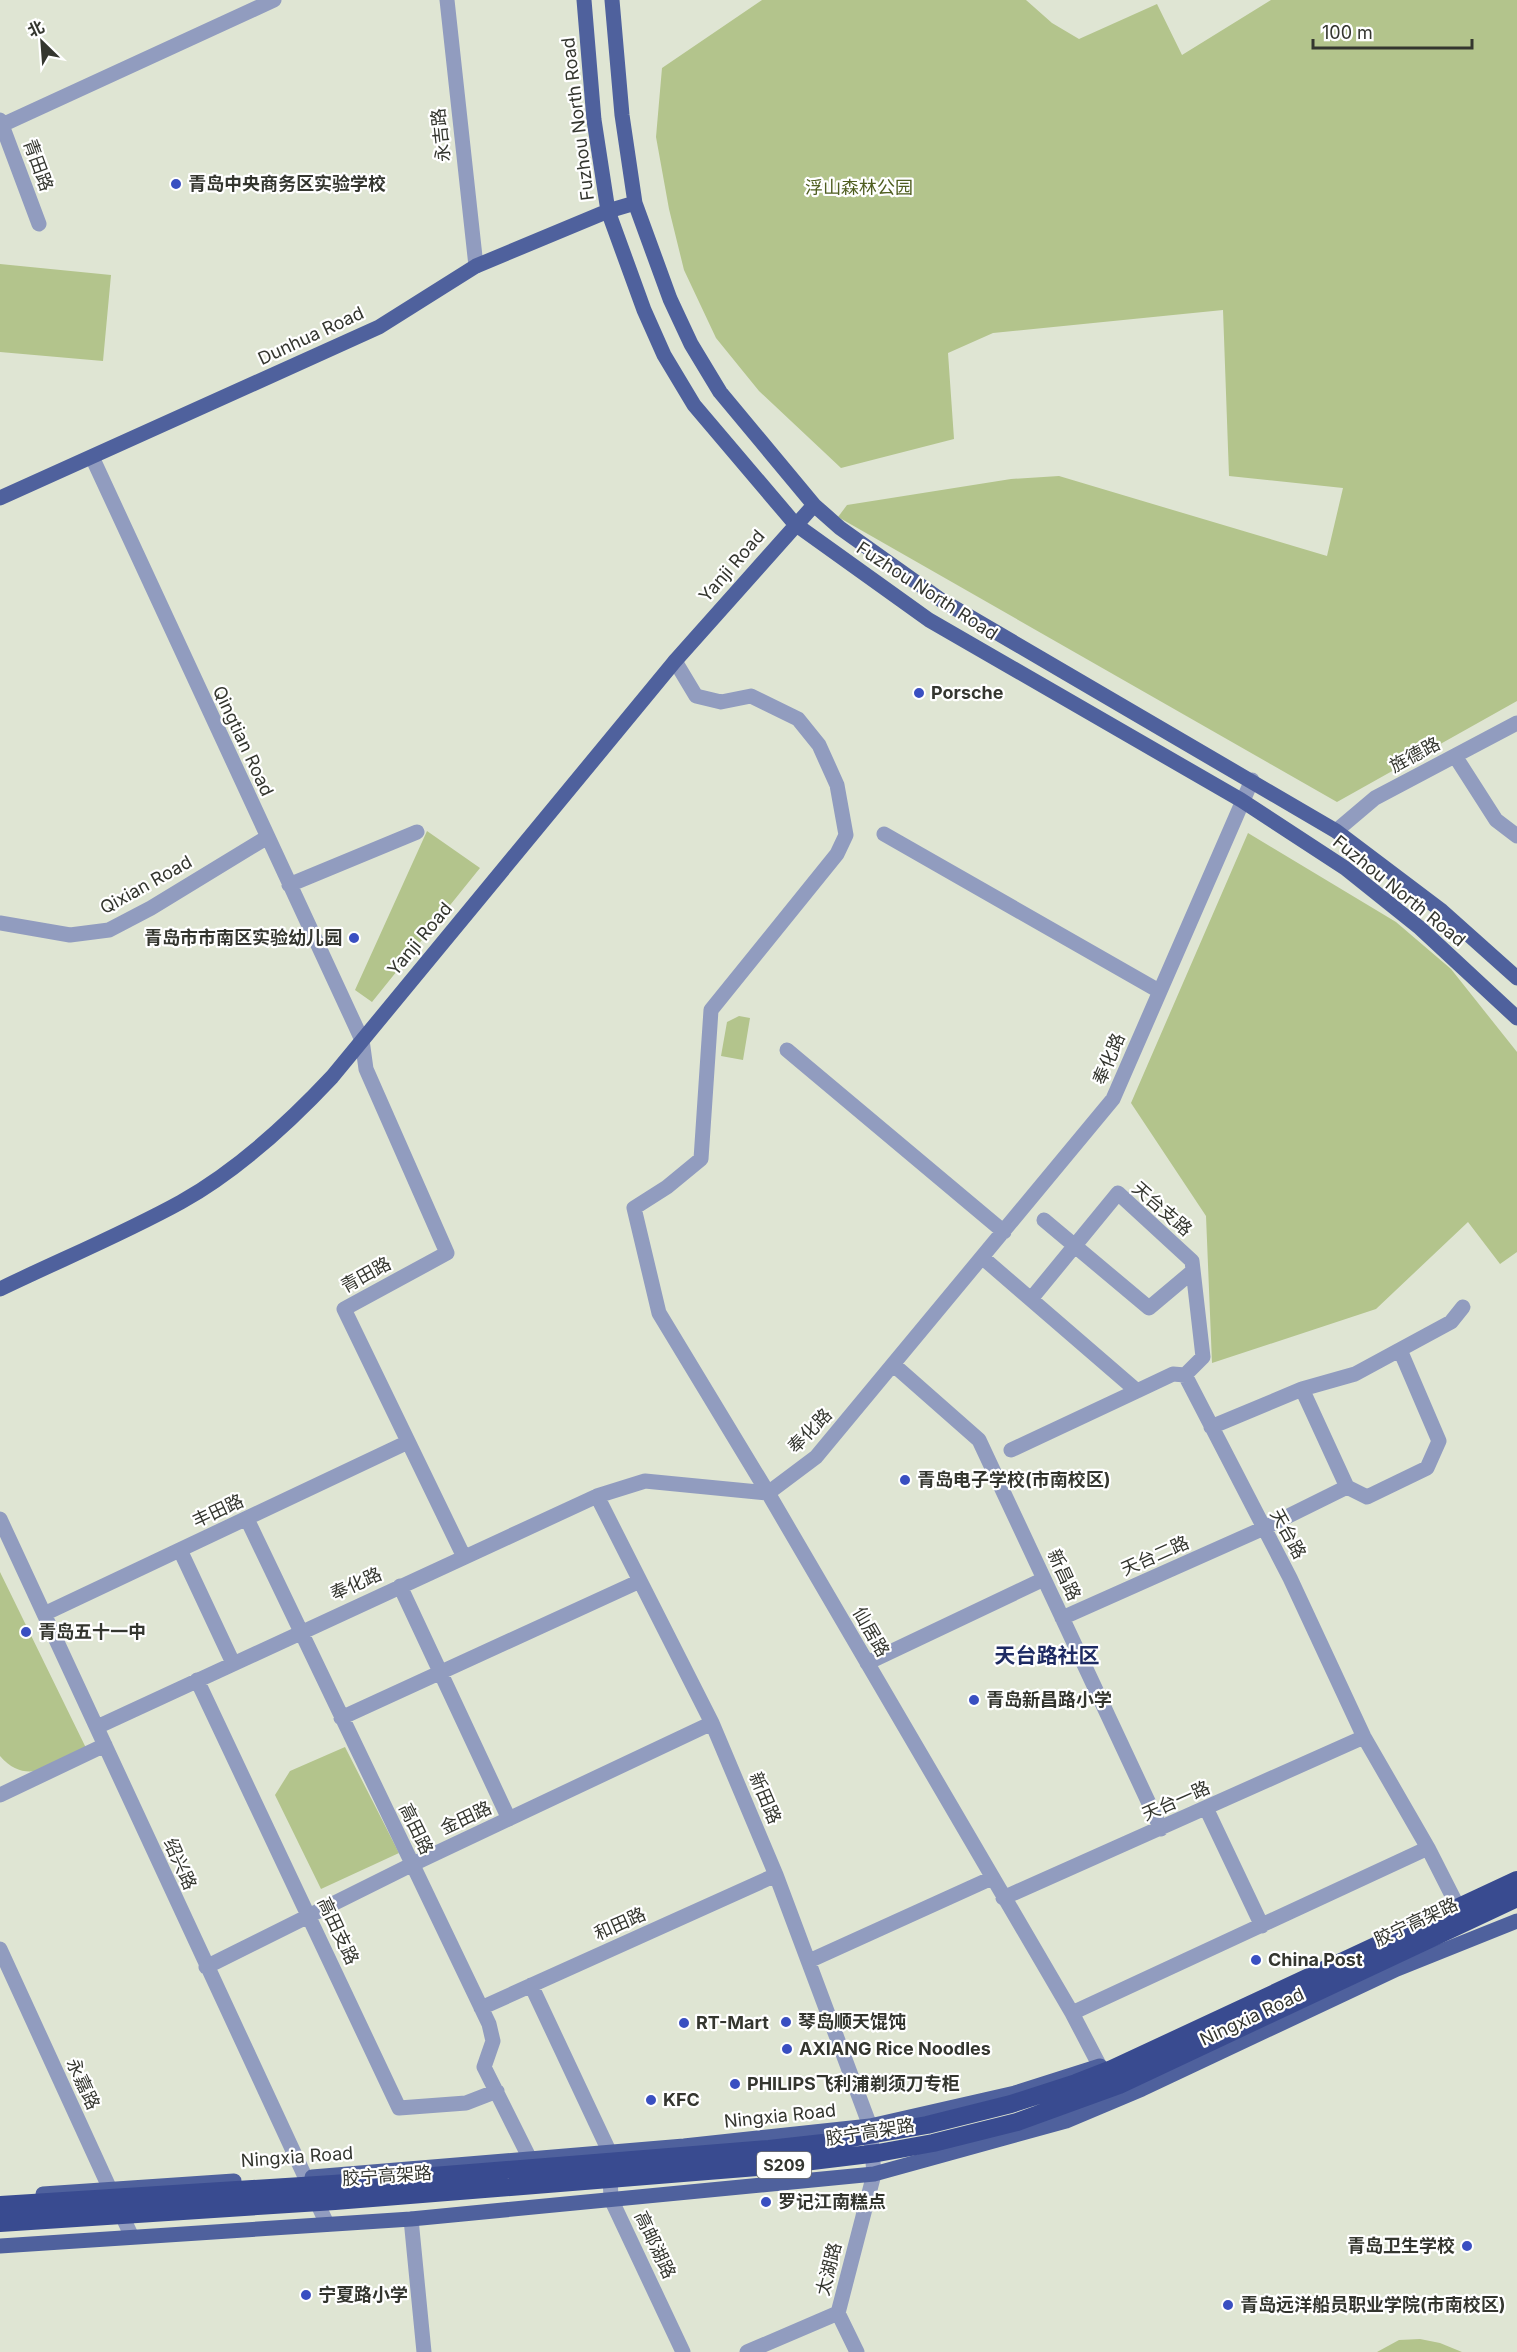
<svg xmlns="http://www.w3.org/2000/svg" width="1517" height="2352" font-family="Inter,'Noto Sans SC',sans-serif">
  <style>
    .green { fill: #b3c48c }
    .lines { fill: none; stroke-linecap: round; stroke-linejoin: round }
    .minor { stroke: #919cbf; stroke-width: 15 }
    .major { stroke: #4f619d; stroke-width: 15 }
    .highway { stroke: #394b90; stroke-width: 18 }
    .poi-dot { fill: #394fc1; stroke: #fff; stroke-width: 2 }
    .labels { text-anchor: middle; stroke-width: 4.5; stroke-linejoin: round; paint-order: stroke }
    .shield { fill: #fff; stroke: #71726d; stroke-width: 1.5 }
    .shield-label { font-size: 16px; font-weight: bold; fill: #34362f }
    .street-label { font-size: 18px; fill: #34362f; stroke: #fff }
    .poi-label { font-size: 18px; font-weight: bold; fill: #34362f; stroke: #fff; text-anchor: start }
    .park-label { font-size: 18px; fill: #4f5e20; stroke: #fff }
    .quarter-label { font-size: 21px; font-weight: bold; fill: #1e2b63; stroke: #fff }
  </style>
  <rect width="100%" height="100%" fill="#dfe5d3"/>
  <!-- green -->
  <path class="green" d="M762,0H1026L1052,23L1079,39L1157,4L1182,55L1271,0H1517V701L1337,802L838,517L847,505L1011,479L1059,476L1327,556L1343,488L1229,476L1223,310L993,333L948,353L954,439L841,468L759,391L716,338L684,270L669,209L656,137L662,68Z
    M0,264L111,275L103,361L0,352Z
    M427,831L480,868L372,1002L355,990Z
    M1248,833L1396,922L1451,969L1517,1052V1252L1500,1264L1468,1222L1376,1309L1212,1363L1206,1216L1131,1103Z
    M739,1016L750,1018L743,1060L721,1056L727,1022Z
    M0,1572L86,1748C55,1763 28,1788 0,1756Z
    M345,1747L399,1853L321,1889L275,1795L290,1771Z
    M1420,2339L1440,2343L1462,2352H1377L1399,2340Z"/>
  <g class="lines">
    <!-- minor -->
    <path class="minor" d="M447,0L476,266
      M0,120L39,224
      M2,125L274,0
      M92,457L362,1040L366,1069L447,1253L344,1309L464,1557
      M675,661L696,696L721,702L751,696L798,719L819,745L837,785L846,835L837,854L711,1010L701,1159L667,1187L634,1208L659,1313L768,1493L1072,2013L1106,2078
      M1455,756L1496,820L1517,836
      M1336,831L1375,798L1517,723
      M884,834L1159,991
      M289,885L417,832
      M0,923L70,935L109,930L151,908L266,838
      M787,1050L1004,1232
      M1044,1220L1149,1308L1193,1271
      M983,1258L1137,1391L1173,1374L1185,1375L1290,1578L1364,1737L1428,1848L1463,1917
      M1031,1299L1118,1193L1192,1261L1203,1357L1185,1375
      M895,1366L979,1440L1161,1829
      M1302,1389L1347,1487L1367,1497L1427,1468L1439,1441L1400,1350
      M1211,1427L1302,1389L1355,1374L1451,1322L1463,1307
      M1011,1450L1137,1391
      M597,1496L712,1723L776,1875L870,2126L874,2174L838,2313L747,2352
      M0,1519L327,2224
      M247,1519L489,2024L493,2041L484,2067L529,2157
      M180,1550L233,1663
      M400,1586L509,1819
      M44,1614L408,1442
      M1062,1618L1262,1529L1347,1487
      M867,1663L1044,1579
      M197,1680L399,2108L466,2103L497,2091
      M341,1718L640,1581
      M97,1727L597,1496L645,1481L768,1493L816,1457L1113,1099L1252,780
      M0,1795L105,1745
      M1206,1808L1262,1926
      M1003,1898L1364,1737
      M0,1949L131,2235
      M809,1961L992,1878
      M206,1967L411,1865L712,1723
      M531,1985L609,2151L611,2199L683,2352
      M481,2008L776,1875
      M1072,2013L1428,1848
      M411,2219L424,2352
      M838,2313L857,2352"/>
    <!-- major -->
    <path class="major" d="M584,0L594,120L608,211L644,310L664,355L694,405L795,524L929,620L1241,800L1345,868L1420,928L1517,1018
      M612,0L622,115L635,203L670,299L691,344L720,392L814,505L840,528L941,600L1336,831L1442,911L1517,978
      M0,498L379,327L476,266L608,211L635,203
      M0,1289C60,1260 123,1234 181,1202C238,1170 288,1124 332,1077L675,661L814,505
      M312,2177L684,2146L870,2126L1015,2093L1100,2066
      M43,2194L234,2181
      M0,2246L411,2219L874,2174L1066,2121L1142,2089L1397,1969L1517,1921"/>
    <!-- highway -->
    <path class="highway" d="M0,2205L333,2184L769,2149L823,2143L927,2125L1011,2104L1076,2083L1112,2069L1517,1880
      M0,2223L335,2201L771,2166L878,2153L933,2143L1017,2122L1119,2085L1517,1898"/>
  </g>
  <!-- markers -->
  <g class="poi-dot">
    <circle cx="176" cy="184" r="6"/>
    <circle cx="919" cy="693" r="6"/>
    <circle cx="354" cy="938" r="6"/>
    <circle cx="905" cy="1480" r="6"/>
    <circle cx="26" cy="1632" r="6"/>
    <circle cx="974" cy="1700" r="6"/>
    <circle cx="1256" cy="1960" r="6"/>
    <circle cx="786" cy="2022" r="6"/>
    <circle cx="684" cy="2023" r="6"/>
    <circle cx="787" cy="2049" r="6"/>
    <circle cx="735" cy="2084" r="6"/>
    <circle cx="651" cy="2100" r="6"/>
    <circle cx="766" cy="2202" r="6"/>
    <circle cx="1467" cy="2246" r="6"/>
    <circle cx="306" cy="2295" r="6"/>
    <circle cx="1228" cy="2305" r="6"/>
  </g>
  <g class="labels">
    <!-- shield labels -->
    <rect class="shield" x="757" y="2152" width="54" height="26" rx="4.5"/>
    <g class="shield-label">
      <text x="784" y="2171">S209</text>
    </g>
    <!-- street labels -->
    <g class="street-label">
      <text transform="translate(578 119) rotate(-97)" y="6">Fuzhou North Road</text>
      <text transform="translate(441 135) rotate(-96)" y="6">永吉路</text>
      <text transform="translate(38 165) rotate(70)" y="6">青田路</text>
      <text transform="translate(311 336) rotate(-25)" y="6">Dunhua Road</text>
      <text transform="translate(732 566) rotate(-49)" y="6">Yanji Road</text>
      <text transform="translate(927 591) rotate(33)" y="6">Fuzhou North Road</text>
      <text transform="translate(243 741) rotate(65)" y="6">Qingtian Road</text>
      <text transform="translate(1415 755) rotate(-28)" y="6">旌德路</text>
      <text transform="translate(146 885) rotate(-29)" y="6">Qixian Road</text>
      <text transform="translate(1399 891) rotate(39)" y="6">Fuzhou North Road</text>
      <text transform="translate(420 939) rotate(-50)" y="6">Yanji Road</text>
      <text transform="translate(1109 1059) rotate(-67)" y="6">奉化路</text>
      <text transform="translate(1162 1209) rotate(41)" y="6">天台支路</text>
      <text transform="translate(366 1275) rotate(-29)" y="6">青田路</text>
      <text transform="translate(810 1431) rotate(-46)" y="6">奉化路</text>
      <text transform="translate(218 1511) rotate(-25)" y="6">丰田路</text>
      <text transform="translate(1288 1534) rotate(61)" y="6">天台路</text>
      <text transform="translate(1155 1556) rotate(-24)" y="6">天台二路</text>
      <text transform="translate(1064 1575) rotate(65)" y="6">新昌路</text>
      <text transform="translate(356 1584) rotate(-24)" y="6">奉化路</text>
      <text transform="translate(871 1632) rotate(60)" y="6">仙居路</text>
      <text transform="translate(765 1798) rotate(67)" y="6">新田路</text>
      <text transform="translate(1176 1801) rotate(-24)" y="6">天台一路</text>
      <text transform="translate(466 1818) rotate(-25)" y="6">金田路</text>
      <text transform="translate(416 1829) rotate(64)" y="6">高田路</text>
      <text transform="translate(180 1864) rotate(66)" y="6">绍兴路</text>
      <text transform="translate(1416 1922) rotate(-25)" y="6">胶宁高架路</text>
      <text transform="translate(620 1924) rotate(-24)" y="6">和田路</text>
      <text transform="translate(338 1931) rotate(65)" y="6">高田支路</text>
      <text transform="translate(1252 2017) rotate(-25)" y="6">Ningxia Road</text>
      <text transform="translate(83 2084) rotate(65)" y="6">永嘉路</text>
      <text transform="translate(780 2116) rotate(-6)" y="6">Ningxia Road</text>
      <text transform="translate(870 2132) rotate(-9)" y="6">胶宁高架路</text>
      <text transform="translate(297 2157) rotate(-4)" y="6">Ningxia Road</text>
      <text transform="translate(387 2176) rotate(-4)" y="6">胶宁高架路</text>
      <text transform="translate(655 2245) rotate(65)" y="6">高邮湖路</text>
      <text transform="translate(829 2269) rotate(-76)" y="6">太湖路</text>
    </g>
    <!-- poi labels -->
    <g class="poi-label">
      <text x="188" y="190">青岛中央商务区实验学校</text>
      <text x="931" y="699">Porsche</text>
      <text x="342" y="944" text-anchor="end">青岛市市南区实验幼儿园</text>
      <text x="917" y="1486">青岛电子学校(市南校区)</text>
      <text x="38" y="1638">青岛五十一中</text>
      <text x="986" y="1706">青岛新昌路小学</text>
      <text x="1268" y="1966">China Post</text>
      <text x="798" y="2028">琴岛顺天馄饨</text>
      <text x="696" y="2029">RT-Mart</text>
      <text x="799" y="2055">AXIANG Rice Noodles</text>
      <text x="747" y="2090">PHILIPS飞利浦剃须刀专柜</text>
      <text x="663" y="2106">KFC</text>
      <text x="778" y="2208">罗记江南糕点</text>
      <text x="1455" y="2252" text-anchor="end">青岛卫生学校</text>
      <text x="318" y="2301">宁夏路小学</text>
      <text x="1240" y="2311">青岛远洋船员职业学院(市南校区)</text>
    </g>
    <!-- park labels -->
    <g class="park-label">
      <text x="859" y="194">浮山森林公园</text>
    </g>
    <!-- quarter labels -->
    <g class="quarter-label">
      <text x="1047" y="1663">天台路社区</text>
    </g>
  </g>
  <!-- north arrow -->
  <g transform="translate(42 42) rotate(335)" stroke="#ffffff" stroke-width="4.5" paint-order="stroke">
  <path d="M0-4.5L10 22L0 15L-10 22Z" fill="#34362f"/>
  <text y="-9" font-size="16" font-weight="bold" text-anchor="middle" fill="#34362f">北</text>
  </g>
  <!-- scale -->
  <path d="M1313 39v9h159v-9" fill="none" stroke="#34362f" stroke-width="3"/>
  <text x="1322" y="39" font-size="18" fill="#34362f" stroke="#ffffff" stroke-width="4.5" paint-order="stroke">100 m</text>
</svg>
